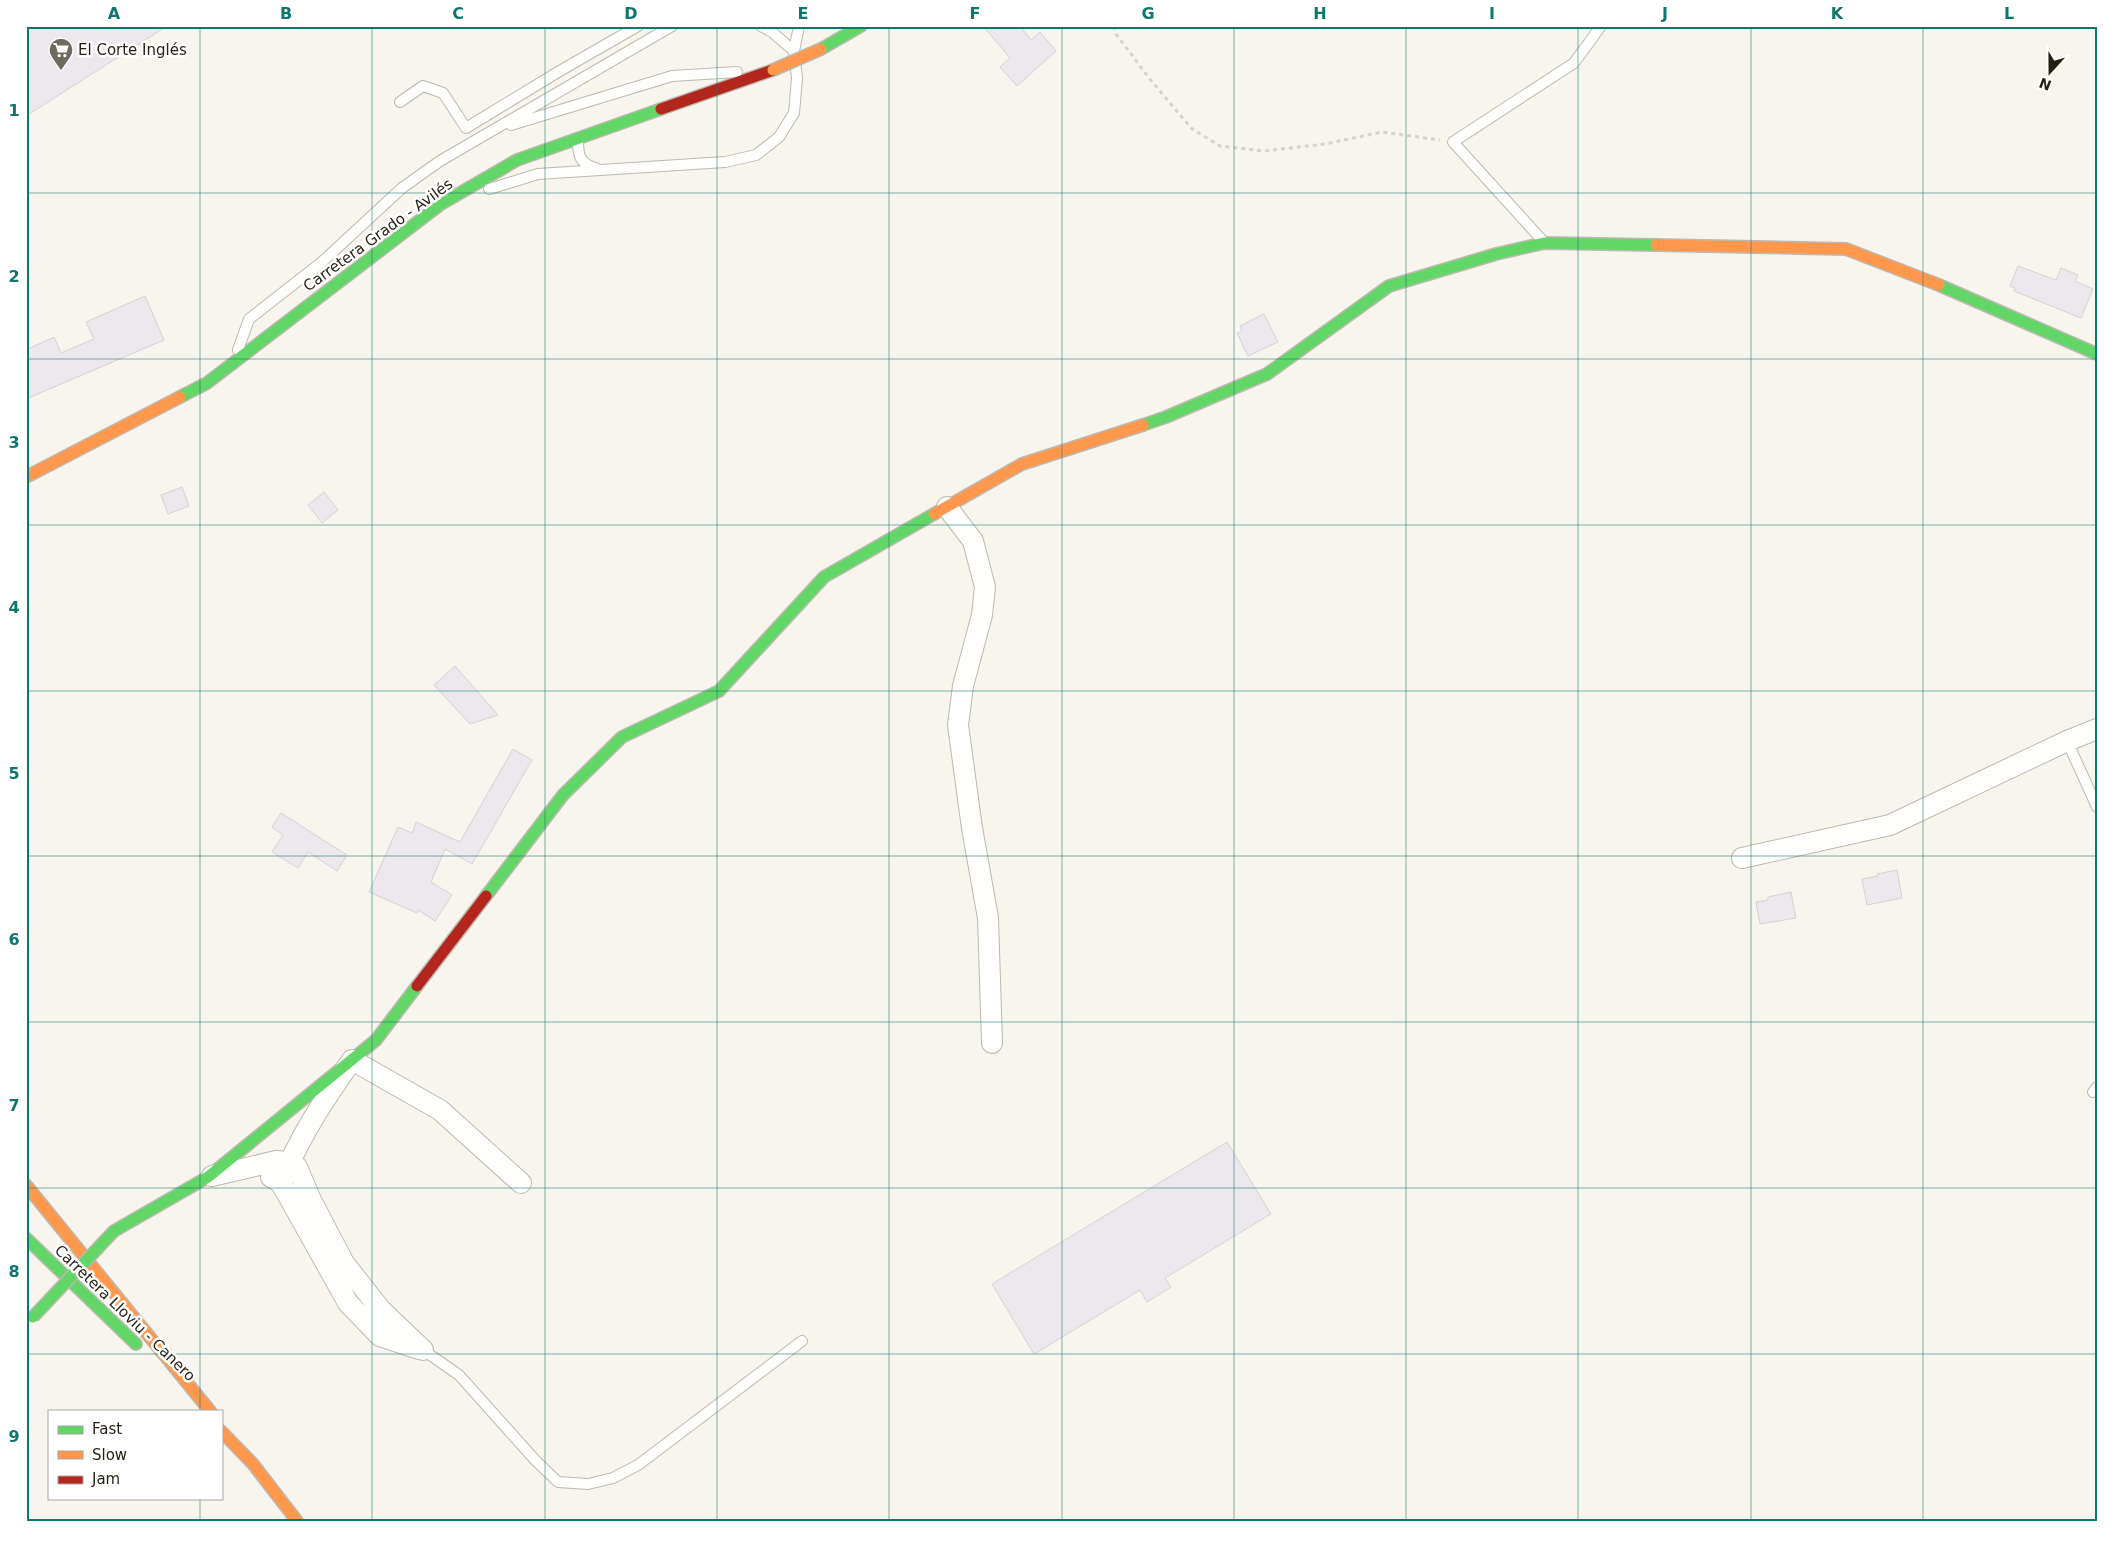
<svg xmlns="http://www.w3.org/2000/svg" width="2123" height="1547" font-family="'DejaVu Sans',sans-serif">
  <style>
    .building { fill: #ede7ee; stroke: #d5d1d4 }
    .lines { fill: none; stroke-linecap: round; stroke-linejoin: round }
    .lane-casing { stroke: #bdb9b0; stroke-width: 12 }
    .street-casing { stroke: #bdb9b0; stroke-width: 22 }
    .fast-casing { stroke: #bdb9b0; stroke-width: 14 }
    .slow-casing { stroke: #bdb9b0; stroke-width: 14 }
    .jam-casing { stroke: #bdb9b0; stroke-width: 14 }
    .path { stroke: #d5d3d0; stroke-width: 3; stroke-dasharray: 4 4; stroke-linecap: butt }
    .lane { stroke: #fefefc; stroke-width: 10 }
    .street { stroke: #fefefc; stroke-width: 20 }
    .fast { stroke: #63d668; stroke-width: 11 }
    .slow { stroke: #ff974d; stroke-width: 11 }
    .jam { stroke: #b3261e; stroke-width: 11 }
    .fast-bridge-casing { stroke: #bdb9b0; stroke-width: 14; stroke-linecap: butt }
    .slow-bridge-casing { stroke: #bdb9b0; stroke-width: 14; stroke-linecap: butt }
    .fast-bridge { stroke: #63d668; stroke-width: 11 }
    .slow-bridge { stroke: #ff974d; stroke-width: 11 }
    .grid { fill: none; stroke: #0f766e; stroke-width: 1; stroke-opacity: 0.55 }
    .labels { text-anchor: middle; stroke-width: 5; stroke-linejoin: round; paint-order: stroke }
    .poi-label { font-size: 15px; fill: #241f13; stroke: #fff; text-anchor: start }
    .street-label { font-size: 15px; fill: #241f13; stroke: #fff }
    .neatline { fill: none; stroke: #0f766e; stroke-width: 2 }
    .grid-label { font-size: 16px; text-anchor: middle; font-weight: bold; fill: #0f766e }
  </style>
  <rect width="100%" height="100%" fill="#f8f5ee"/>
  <!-- building -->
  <path class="building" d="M26,26H167L26,116Z
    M983,26H1020L1031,40L1040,32L1056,51L1017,86L1000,67L1010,58Z
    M2018,266L2056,280L2061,268L2078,275L2075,281L2093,289L2081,318L2014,291L2015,288L2010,286Z
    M145,296L164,340L26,399V350L54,337L61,353L94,339L86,322Z
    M1264,314L1278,342L1248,356L1237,333L1242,331L1240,326Z
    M182,487L189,506L168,514L161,495Z
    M324,492L338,510L322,523L308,505Z
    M455,666L498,715L470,724L434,685Z
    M513,749L532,760L472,864L445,849L431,882L452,895L435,921L418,910L417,913L369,892L398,827L412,833L416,822L460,842Z
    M281,813L347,855L337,871L308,852L298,868L272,852L283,835L272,827Z
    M1897,870L1902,898L1867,905L1862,879L1878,876L1877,874Z
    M1791,892L1796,918L1760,924L1756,902L1768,900V897Z
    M1227,1142L1271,1214L1165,1278L1171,1287L1147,1302L1140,1290L1034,1354L992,1284Z"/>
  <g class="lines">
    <defs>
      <path id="lane" d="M761,26L772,32L794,51
        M400,102L423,86L443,93L466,128L558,72L638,26
        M511,125L672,76L737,72
        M578,141C578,156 580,164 596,168
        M489,189L538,174L725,162L756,155L779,137L794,113L797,78L794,51L799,26
        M1542,240L1453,142L1574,63L1601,26
        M238,350L249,319L322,262L402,188L440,161L672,26
        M2067,741L2097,807
        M2093,1092L2097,1087
        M423,1350L459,1375L536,1461L558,1482L588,1484L613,1478L638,1465L802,1341"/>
      <path id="street" d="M947,507L973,541L985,587L982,615L963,686L958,725L972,828L988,918L992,1043
        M1742,858L1890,825L2067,741L2097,729
        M212,1176L276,1161L289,1162L297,1167L311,1200L344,1263L381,1310L423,1350
        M271,1177L281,1183L348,1303L380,1336L419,1349
        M281,1183C299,1137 324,1100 352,1060L440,1110L521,1183"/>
      <path id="fast" d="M821,49L861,26
        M1939,285L2097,354
        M180,397L207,383L441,204L517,160L661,109
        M1143,425L1166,417L1267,374L1389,286L1496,254L1544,243L1656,245
        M486,896L563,795L622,737L719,691L824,577L934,514
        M114,1231L208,1177L376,1040L417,986
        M26,1238L136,1344"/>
      <path id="slow" d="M1656,245L1846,249L1939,285
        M26,477L180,397
        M934,514L1022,464L1143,425
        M26,1185L210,1411
        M221,1431L253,1464L297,1521"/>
      <path id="jam" d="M661,109L773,70
        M417,986L486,896"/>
    </defs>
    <!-- lane casing -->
    <use href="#lane" class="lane-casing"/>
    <!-- street casing -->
    <use href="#street" class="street-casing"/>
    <!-- fast casing -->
    <use href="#fast" class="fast-casing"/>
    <!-- slow casing -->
    <use href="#slow" class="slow-casing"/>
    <!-- jam casing -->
    <use href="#jam" class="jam-casing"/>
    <!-- path -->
    <path class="path" d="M1114,26L1116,34L1149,78L1191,128L1220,146L1264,151L1325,144L1382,132L1440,140"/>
    <!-- lane -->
    <use href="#lane" class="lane"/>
    <!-- street -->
    <use href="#street" class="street"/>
    <!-- fast -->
    <use href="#fast" class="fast"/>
    <!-- slow -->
    <use href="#slow" class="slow"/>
    <!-- jam -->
    <use href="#jam" class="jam"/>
    <defs>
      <path id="fast-bridge" d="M33,1317L114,1231"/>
      <path id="slow-bridge" d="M773,70L821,49"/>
    </defs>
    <!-- fast-bridge casing -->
    <use href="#fast-bridge" class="fast-bridge-casing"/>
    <!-- slow-bridge casing -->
    <use href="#slow-bridge" class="slow-bridge-casing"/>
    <!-- fast-bridge -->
    <use href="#fast-bridge" class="fast-bridge"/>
    <!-- slow-bridge -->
    <use href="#slow-bridge" class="slow-bridge"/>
  </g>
  <!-- grid -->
  <path class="grid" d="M200,26V1411M372,26V1521M545,26V1521M717,26V1521M889,26V1521M1062,26V1521M1234,26V1521M1406,26V1521M1578,26V1521M1751,26V1521M1923,26V1521M26,193H2097M26,359H2097M26,525H2097M26,691H2097M26,856H2097M26,1022H2097M26,1188H2097M26,1354H2097M200,1498V1521"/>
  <!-- icons -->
  <defs>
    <symbol id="supermarket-pin" viewBox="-11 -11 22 30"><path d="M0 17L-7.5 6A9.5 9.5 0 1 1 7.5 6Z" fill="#6e6a60" stroke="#fff"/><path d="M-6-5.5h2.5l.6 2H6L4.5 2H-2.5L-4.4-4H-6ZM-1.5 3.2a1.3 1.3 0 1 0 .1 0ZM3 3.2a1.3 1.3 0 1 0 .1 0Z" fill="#fff"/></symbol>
  </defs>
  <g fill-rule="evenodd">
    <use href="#supermarket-pin" x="47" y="36" width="28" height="38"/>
  </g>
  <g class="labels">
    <!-- poi labels -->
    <g class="poi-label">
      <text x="78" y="55">El Corte Inglés</text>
    </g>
    <!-- street labels -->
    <g class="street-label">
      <text transform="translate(378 235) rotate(-36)" y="5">Carretera Grado - Avilés</text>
      <text transform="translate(125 1313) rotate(44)" y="5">Carretera Lloviu - Canero</text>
    </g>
  </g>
  <!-- border -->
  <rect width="2123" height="1547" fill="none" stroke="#ffffff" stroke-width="55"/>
  <!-- legend -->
  <rect x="48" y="1410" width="175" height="90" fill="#ffffff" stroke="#a7a5a1"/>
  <rect x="58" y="1426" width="25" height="8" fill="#63d668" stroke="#a7a5a1"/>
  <text x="92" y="1434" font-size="15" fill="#241f13">Fast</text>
  <rect x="58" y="1451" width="25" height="8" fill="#ff974d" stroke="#a7a5a1"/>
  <text x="92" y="1460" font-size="15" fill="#241f13">Slow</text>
  <rect x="58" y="1476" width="25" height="8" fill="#b3261e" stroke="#a7a5a1"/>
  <text x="92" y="1484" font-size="15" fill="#241f13">Jam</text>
  <!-- north arrow -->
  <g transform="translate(2050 72) rotate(201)" stroke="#ffffff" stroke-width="4" paint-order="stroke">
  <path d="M0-4L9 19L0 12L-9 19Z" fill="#241f13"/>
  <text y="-8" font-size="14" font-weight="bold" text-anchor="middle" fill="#241f13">N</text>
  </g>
  <rect x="28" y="28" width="2068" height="1492" class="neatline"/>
  <g class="grid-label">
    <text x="114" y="19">A</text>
    <text x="286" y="19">B</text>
    <text x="458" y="19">C</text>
    <text x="631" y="19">D</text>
    <text x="803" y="19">E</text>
    <text x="975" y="19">F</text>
    <text x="1148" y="19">G</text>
    <text x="1320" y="19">H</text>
    <text x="1492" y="19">I</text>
    <text x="1665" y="19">J</text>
    <text x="1837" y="19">K</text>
    <text x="2009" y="19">L</text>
    <text x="14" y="116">1</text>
    <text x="14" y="282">2</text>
    <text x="14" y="448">3</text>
    <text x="14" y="613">4</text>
    <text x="14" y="779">5</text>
    <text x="14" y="945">6</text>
    <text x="14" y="1111">7</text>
    <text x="14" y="1277">8</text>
    <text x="14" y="1442">9</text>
  </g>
</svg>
